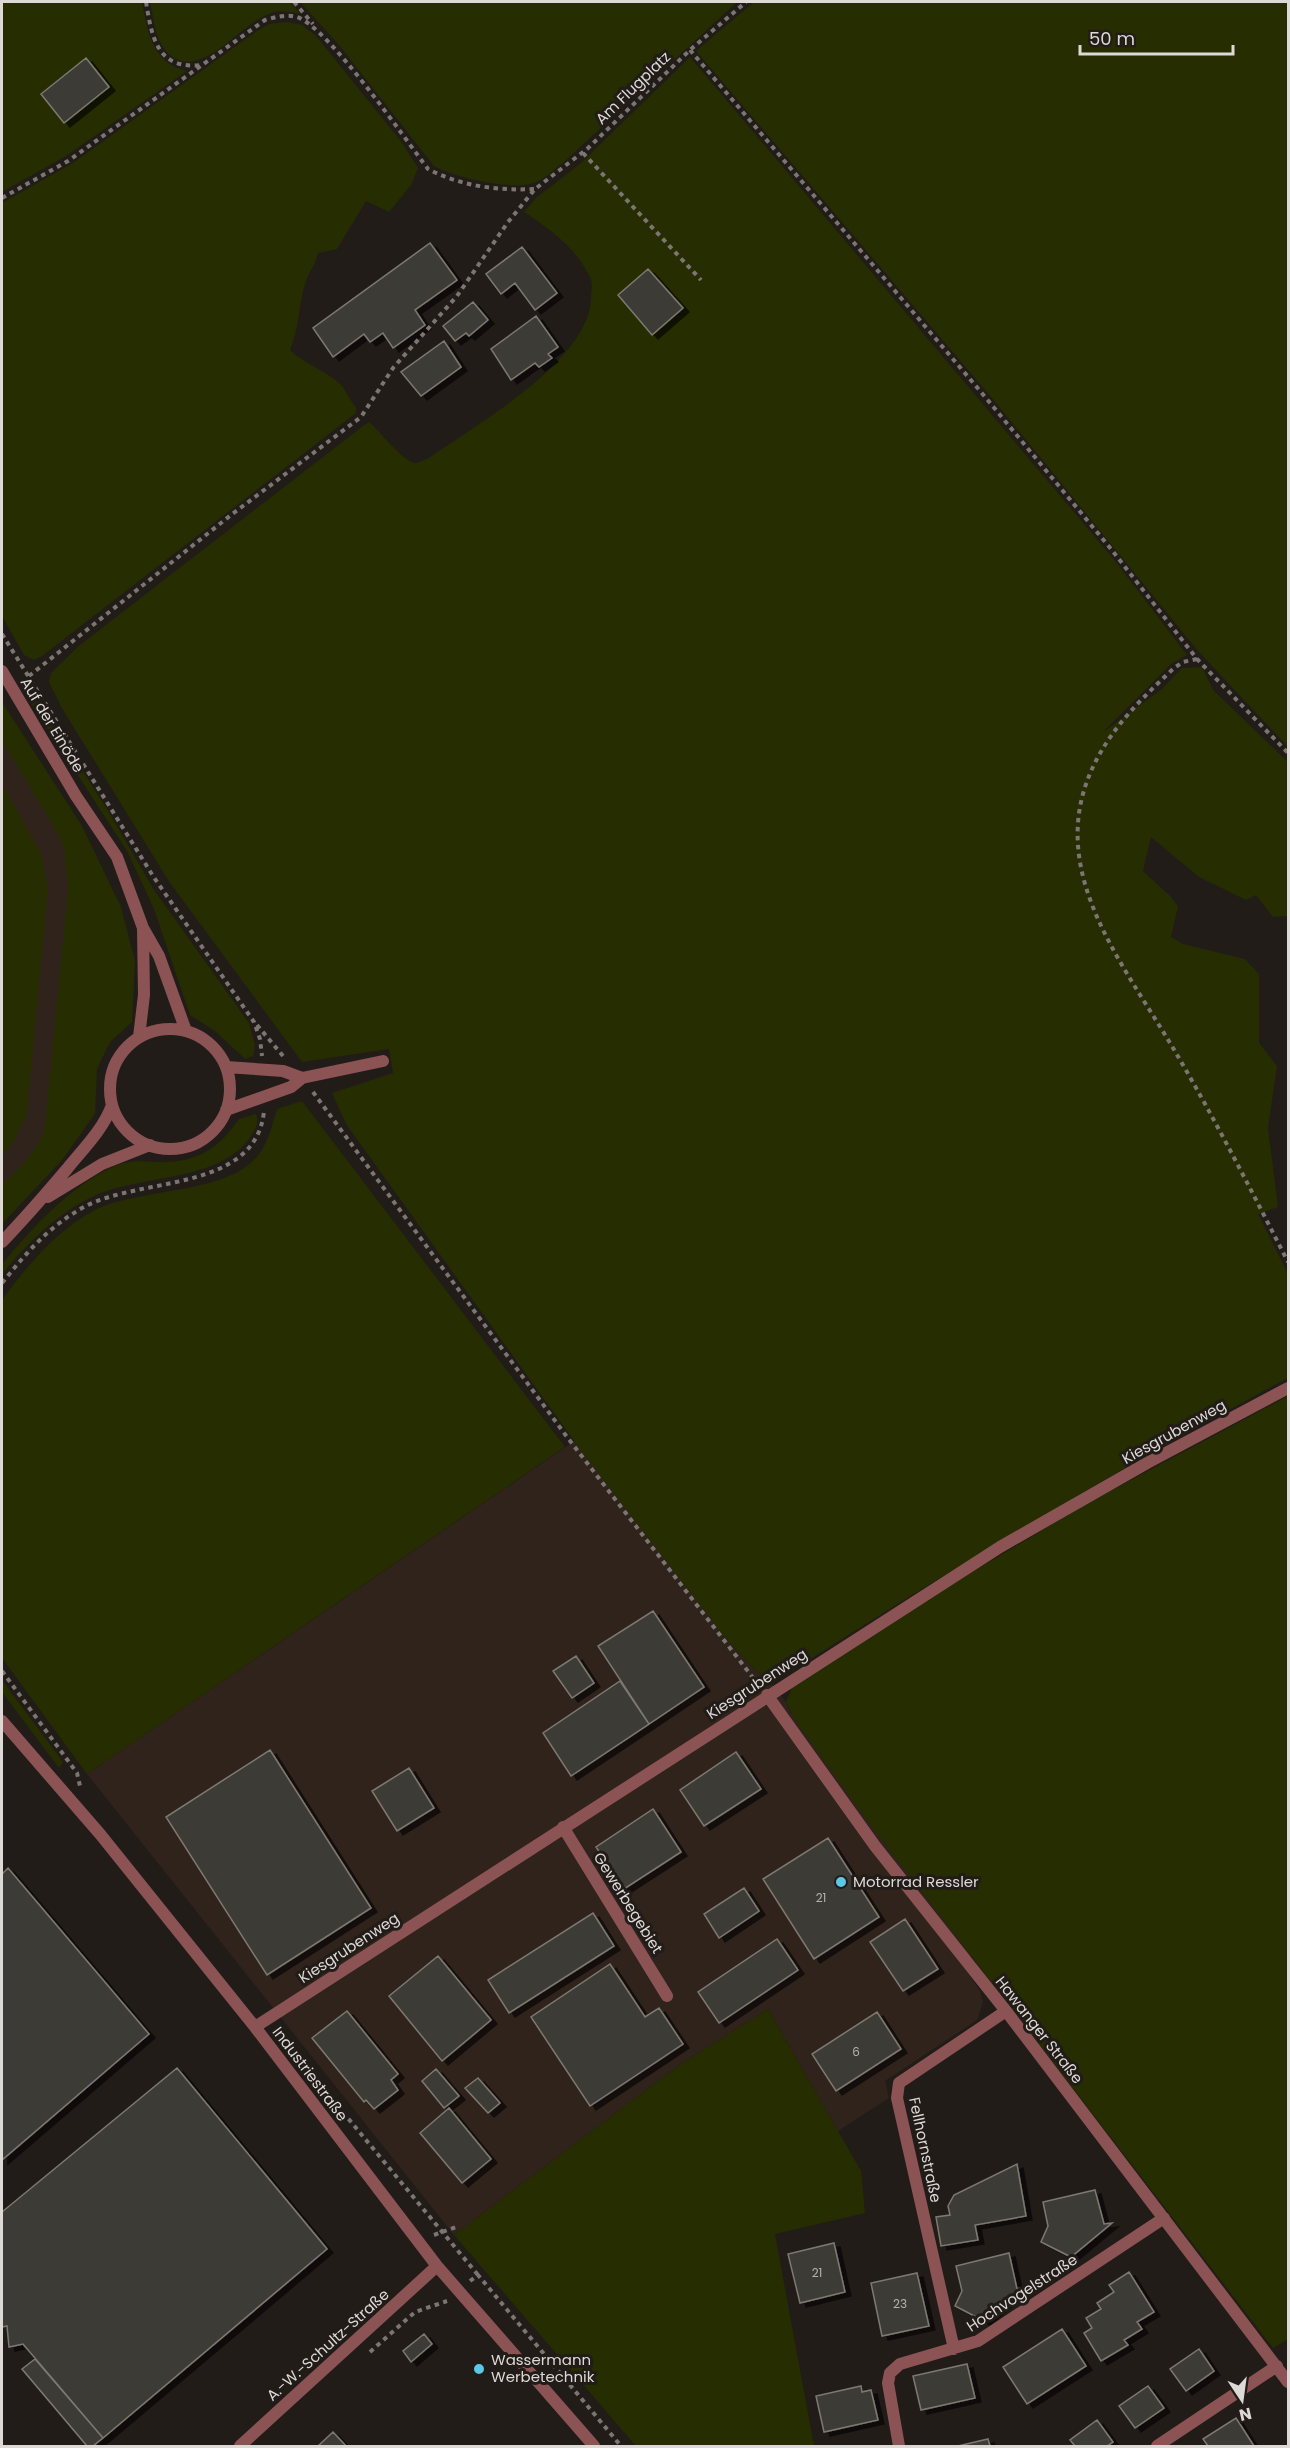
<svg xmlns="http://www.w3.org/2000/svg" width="1290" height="2448" font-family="Poppins,sans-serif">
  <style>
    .built { fill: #2f231c }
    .green { fill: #262d00 }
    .building { fill: #3e3b34; stroke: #7d7972; stroke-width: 1.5; filter: url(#shadow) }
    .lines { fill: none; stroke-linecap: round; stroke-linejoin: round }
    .path { stroke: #7b7673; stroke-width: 4; stroke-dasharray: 4.5 4.5; stroke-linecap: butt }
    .minor { stroke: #8c5355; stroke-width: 12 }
    .poi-dot { fill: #5bc8e7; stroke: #221c18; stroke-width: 2 }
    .labels { text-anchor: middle; stroke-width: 6; stroke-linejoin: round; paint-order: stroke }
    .number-label { font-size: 12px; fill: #b5b2ae }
    .street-label { font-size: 15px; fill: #ddd9d6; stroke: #221c18 }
    .poi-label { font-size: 15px; fill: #ddd9d6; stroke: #221c18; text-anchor: start }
  </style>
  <defs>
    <filter id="shadow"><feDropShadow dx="6" dy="4" stdDeviation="0" flood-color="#0009"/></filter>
  </defs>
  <rect width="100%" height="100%" fill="#221c18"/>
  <!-- built -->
  <path class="built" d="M2,734L59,828L71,868L50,1131L42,1153L2,1195Z
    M576,1440L727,1640L757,1672L767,1679L786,1702L790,1711L972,1955L962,1964L980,1991L983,2002L977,2020L885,2081L889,2098L838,2131L768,2009L678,2066L454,2235L87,1774Z"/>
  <!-- green -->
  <path class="green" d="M2,2H142C148,33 152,63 187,71L66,156L2,192Z
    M150,2H290L300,14C290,12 282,10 272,13C241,22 208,74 176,59C156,49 154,21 150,2Z
    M300,2H737L563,163C553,170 543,181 531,184C507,189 456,178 434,166L339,45Z
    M754,2H1288V747L1198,651L992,398L696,51Z
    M287,22L302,25L316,36L400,140L418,168L411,185L389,212L366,201L337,249L318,253C314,268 308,273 305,284C298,307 300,326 290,350C305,364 324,370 339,383C346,389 349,400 356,407V413L42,656L34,660L24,655L2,616V203L73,163L257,31L269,24Z
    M690,57L1116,562L1187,655L1171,664L1102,733L1162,689L1182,668L1202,667L1213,690L1288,762V916L1273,917L1256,895L1246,900L1199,877L1151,837L1143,871L1169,895L1178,906L1171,937L1183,944L1245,959L1259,974V1043L1277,1066L1268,1128L1278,1207L1258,1214L1288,1274V1378C1115,1470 948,1571 782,1677L770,1680L757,1672L727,1640L580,1449L346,1124L332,1093L393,1073L389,1049L302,1062L170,883L63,710L49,682L51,673L80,645L363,426L369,422C380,431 404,463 416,463C419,463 425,459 429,458C476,425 590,360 591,298C591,292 593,285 591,280C579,250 550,229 524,212L536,198L581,163Z
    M34,696L107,809L154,890L249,1023L255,1045L253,1056L245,1059L215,1031L190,1015L154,909L127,851L31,703Z
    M2,702L82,826L121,907L135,961L132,1022L110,1042L97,1069L95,1114L62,1160L2,1224V1185C21,1167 37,1152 45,1127L68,889L64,847L55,829L2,741Z
    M2,784L41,853L48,890L27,1113L15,1140L2,1157Z
    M302,1101L565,1447L87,1774L2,1658V1300C26,1267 56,1231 93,1211C140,1186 236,1197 263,1148C270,1135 273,1122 277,1109Z
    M256,1114C259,1121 257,1125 254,1131C227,1182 145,1174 96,1195C57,1213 29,1242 2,1274V1264C33,1227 70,1186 115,1166C129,1160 141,1161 155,1162C194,1164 218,1150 239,1119Z
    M1288,1396V2339L1273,2348L872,1827L795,1720L786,1702L792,1688L974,1571L1090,1502Z
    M2,1680L63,1762L59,1768L2,1692Z
    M768,2009L861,2171L865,2213L775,2234L814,2446H636L454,2235L678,2066Z"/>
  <!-- building -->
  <path class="building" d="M86,58L109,87L64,123L41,94Z
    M430,243L457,280L415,310L425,325L393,348L383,333L370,342L364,334L333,357L313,328Z
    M522,247L557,293L535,310L515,283L501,294L486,274Z
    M648,269L683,308L652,335L618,295Z
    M473,302L488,320L469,336L466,333L455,341L443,326Z
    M536,316L558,347L548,354L552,358L539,367L535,363L511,380L491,349Z
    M444,341L461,367L421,396L401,372Z
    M653,1611L704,1687L649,1724L598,1646Z
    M576,1656L594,1683L572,1698L553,1671Z
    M620,1681L649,1724L571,1776L543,1733Z
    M270,1750L371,1908L267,1975L166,1817Z
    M736,1752L761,1789L704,1826L680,1790Z
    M409,1768L434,1808L397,1831L372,1791Z
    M653,1809L681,1852L624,1889L596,1847Z
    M828,1838L879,1917L814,1959L763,1879Z
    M8,1868L149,2034L2,2160V1874Z
    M744,1888L759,1911L719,1938L704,1914Z
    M593,1913L614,1946L509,2013L488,1980Z
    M905,1919L938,1969L903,1991L870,1942Z
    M777,1939L798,1970L719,2023L698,1992Z
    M438,1956L491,2020L442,2061L389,1996Z
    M610,1964L645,2017L659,2008L683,2044L590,2106L531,2017Z
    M347,2011L398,2074L391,2080L398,2090L374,2109L366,2100L364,2102L312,2038Z
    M877,2012L901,2049L836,2091L812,2054Z
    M177,2068L327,2249L103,2438L23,2344L9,2347L7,2326L2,2327V2212Z
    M436,2069L459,2096L444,2108L422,2081Z
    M478,2078L500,2103L488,2113L465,2088Z
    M449,2108L491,2159L462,2183L420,2133Z
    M1017,2164L1026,2216L975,2225L978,2240L941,2246L936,2217L950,2215L948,2206L954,2195Z
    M1095,2190L1104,2224L1112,2223L1071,2257L1041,2242L1048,2226L1043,2202Z
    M834,2243L845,2292L800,2303L788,2254Z
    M1009,2253L1017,2289L1025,2287L984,2321L955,2306L962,2291L956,2266Z
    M1129,2272L1154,2312L1137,2322L1142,2329L1124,2340L1128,2345L1101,2361L1084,2333L1092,2328L1086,2318L1101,2309L1097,2303L1114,2292L1109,2285Z
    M917,2273L929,2326L882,2336L871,2283Z
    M1062,2329L1086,2366L1027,2404L1003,2367Z
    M424,2334L432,2344L411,2362L403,2351Z
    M1199,2349L1214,2371L1186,2391L1170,2369Z
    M35,2359L103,2438L93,2446H87L22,2369Z
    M967,2364L975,2398L921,2410L913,2376Z
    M861,2386L862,2392L871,2390L878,2420L824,2432L816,2396Z
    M1148,2386L1164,2408L1135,2428L1119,2406Z
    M1236,2418L1254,2446H1208L1203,2439Z
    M1097,2420L1113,2442L1107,2446H1075L1070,2440Z
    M333,2432L346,2446H318Z
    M988,2439L990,2446H958Z"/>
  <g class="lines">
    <!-- path -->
    <path class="path" d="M146,2C152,38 157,70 202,65
      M294,2L313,24
      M690,50L981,392L1111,549L1197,659L1288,753
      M583,153L701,280
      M2,198L68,161L265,20C276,17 286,14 297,17C327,26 405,139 428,169C460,186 499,191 535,189
      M2,634L153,876L254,1022L260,1039L262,1056
      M1197,659L1183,662L1174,668C1151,690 1127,712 1109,739C1030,855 1118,954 1176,1053C1216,1121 1252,1192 1288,1262
      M29,676L231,515L361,417L393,368L457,296L508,222L535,189L587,149L690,50L746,2
      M257,1025L283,1056
      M313,1092L567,1437L757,1683
      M2,1283C27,1252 50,1225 86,1206C141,1177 256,1192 264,1111
      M2,1671L77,1773L80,1786
      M337,2105L478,2275
      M434,2235L459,2226
      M470,2281L478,2275L621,2446
      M370,2352L415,2312L447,2301"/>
    <!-- minor -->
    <path class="minor" d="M2,671L76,796L117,857L143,928L159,956L186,1031
      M110 1089a60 60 0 1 1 120 0a60 60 0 1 1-120 0Z
      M139,1037L144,995L143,929
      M226,1067L283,1071L302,1078
      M226,1110L291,1087L302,1078L383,1061
      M48,1197L102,1164L150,1145
      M2,1242C24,1219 45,1195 67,1169C83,1149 103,1130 112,1105
      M767,1695L875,1846L1006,2011L1288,2382
      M2,1721L100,1834L255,2027L437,2266L594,2446
      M563,1827L667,1996
      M255,2027L1000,1547L1147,1463L1288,1388
      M954,2349L897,2098L899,2083L1006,2011
      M240,2446L437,2266
      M899,2446L888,2383L890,2373L900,2364L978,2341L1164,2218
      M1157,2446L1277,2366"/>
  </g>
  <!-- markers -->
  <g class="poi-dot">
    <circle cx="841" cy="1882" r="6"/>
    <circle cx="479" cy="2369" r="6"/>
  </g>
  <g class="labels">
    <!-- number labels -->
    <g class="number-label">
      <text x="821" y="1902">21</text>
      <text x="856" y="2056">6</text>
      <text x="817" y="2277">21</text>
      <text x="900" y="2308">23</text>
    </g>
    <!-- street labels -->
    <g class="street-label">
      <text transform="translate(633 88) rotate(-44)" y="5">Am Flugplatz</text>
      <text transform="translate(52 725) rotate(59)" y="5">Auf der Einöde</text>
      <text transform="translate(1174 1432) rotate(-29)" y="5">Kiesgrubenweg</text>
      <text transform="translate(757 1684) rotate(-33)" y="5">Kiesgrubenweg</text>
      <text transform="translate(628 1903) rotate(58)" y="5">Gewerbegebiet</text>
      <text transform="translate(349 1948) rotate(-33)" y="5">Kiesgrubenweg</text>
      <text transform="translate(1039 2030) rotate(52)" y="5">Hawanger Straße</text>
      <text transform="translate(310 2074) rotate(53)" y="5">Industriestraße</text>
      <text transform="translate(925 2150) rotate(78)" y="5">Fellhornstraße</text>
      <text transform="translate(1022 2293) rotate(-33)" y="5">Hochvogelstraße</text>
      <text transform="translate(328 2345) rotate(-42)" y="5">A.-W.-Schultz-Straße</text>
    </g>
    <!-- poi labels -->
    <g class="poi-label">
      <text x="853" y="1887">Motorrad Ressler</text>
      <text x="491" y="2365">Wassermann<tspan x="491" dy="17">Werbetechnik</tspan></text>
    </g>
  </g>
  <!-- border -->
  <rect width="1290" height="2448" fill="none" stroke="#ddd9d6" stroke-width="6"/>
  <!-- north arrow -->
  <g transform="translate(1242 2400) rotate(167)" stroke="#221c18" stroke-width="4.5" paint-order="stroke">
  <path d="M0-4.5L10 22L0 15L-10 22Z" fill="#ddd9d6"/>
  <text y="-9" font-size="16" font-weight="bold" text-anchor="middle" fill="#ddd9d6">N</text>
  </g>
  <!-- scale -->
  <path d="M1080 45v9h153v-9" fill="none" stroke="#ddd9d6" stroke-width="3"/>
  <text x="1089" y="45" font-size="18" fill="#ddd9d6" stroke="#221c18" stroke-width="4.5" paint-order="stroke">50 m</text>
</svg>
